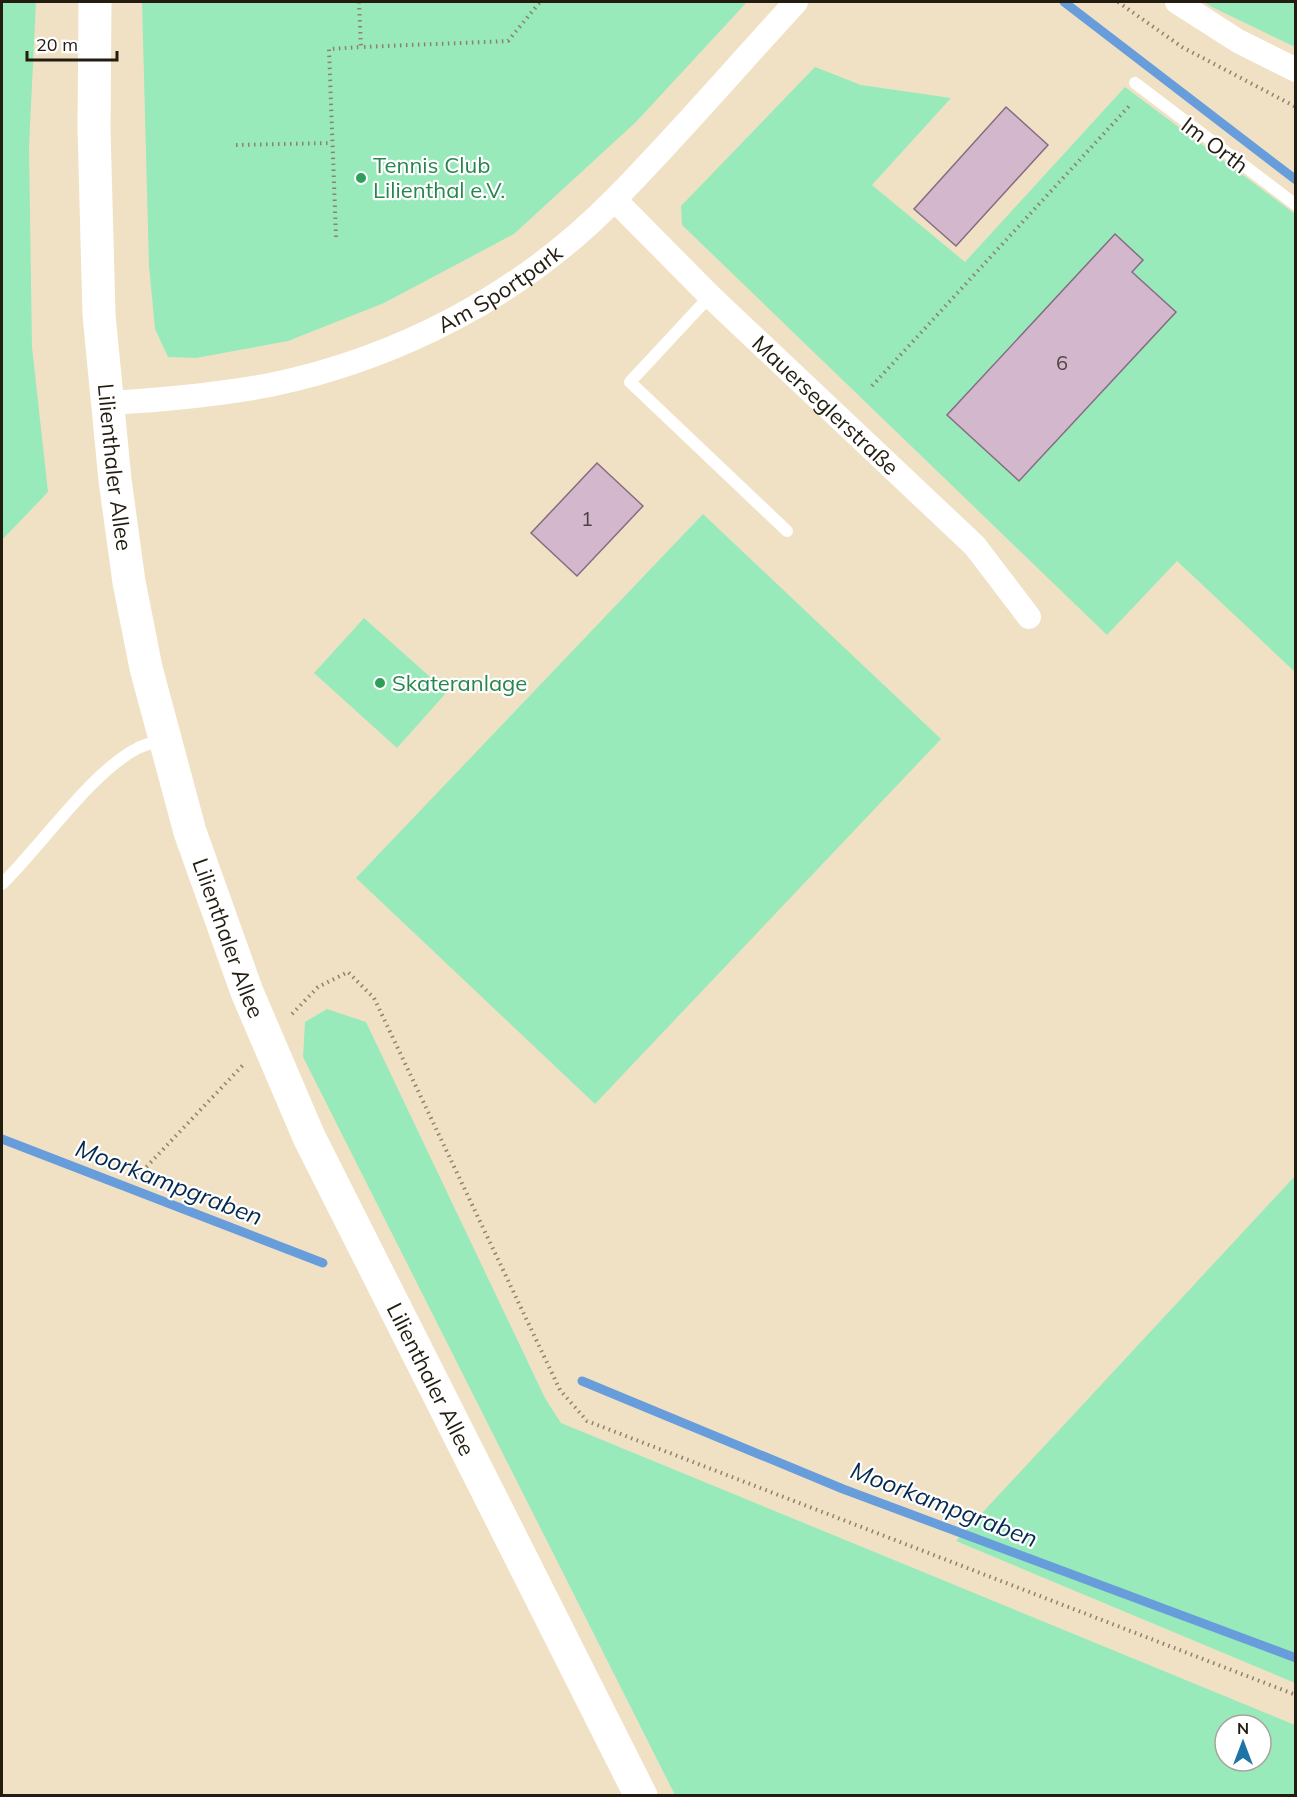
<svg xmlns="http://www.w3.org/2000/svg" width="1297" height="1797" font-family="Mulish,sans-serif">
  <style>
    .green { fill: #98eabb; fill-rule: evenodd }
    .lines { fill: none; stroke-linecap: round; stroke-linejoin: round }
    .stream { stroke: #689ddc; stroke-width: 9 }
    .building { fill: #d3b7cd; stroke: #856c80; stroke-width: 1.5 }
    .path { stroke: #8d826e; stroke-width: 4; stroke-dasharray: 1.5 4.5; stroke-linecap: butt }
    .lane { stroke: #fff; stroke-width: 12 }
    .street { stroke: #fff; stroke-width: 24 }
    .secondary { stroke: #fff; stroke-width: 33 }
    .leisure-dot { fill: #2e9e5b; stroke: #fff; stroke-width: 2 }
    .labels { text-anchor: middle; stroke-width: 4.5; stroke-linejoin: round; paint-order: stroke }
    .number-label { font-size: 20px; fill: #4e4340 }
    .street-label { font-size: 22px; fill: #221c11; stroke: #fff }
    .leisure-label { font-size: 22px; fill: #27864d; stroke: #fff; text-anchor: start }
    .water-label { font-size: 24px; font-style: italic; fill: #052a52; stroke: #fff }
  </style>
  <rect width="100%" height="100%" fill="#f1e1c4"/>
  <!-- green -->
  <path class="green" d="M2,2H36L29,147L32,347L48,492L2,540Z
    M142,2H747L636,122L514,234L384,303L288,341L196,358L168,357L155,329L149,266Z
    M1204,2H1295V47L1212,7Z
    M815,67L861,85L951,98L872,185L965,262L1125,87L1295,214V672L1177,561L1107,635L682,225L681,206Z
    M703,514L941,739L595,1104L356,878Z
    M364,618L447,692L397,748L314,673Z
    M327,1009L366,1022L545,1398L561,1423L1295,1725V1795H675L303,1057L305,1022ZM1225,1725H1261V1761H1225Z
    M1295,1176V1683L956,1541Z"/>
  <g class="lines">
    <!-- stream -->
    <path class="stream" d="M1064,2L1296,180
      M2,1139L323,1263
      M582,1381L843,1489L1296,1658"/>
  </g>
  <!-- building -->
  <path class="building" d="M1006,107L1048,145L956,246L914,209Z
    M1115,234L1143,260L1132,272L1176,312L1019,481L947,415Z
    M597,463L643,506L577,576L531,533Z"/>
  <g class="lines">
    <!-- path -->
    <path class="path" d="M359,2L361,47L508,41L540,2
      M1118,2L1182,47L1296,107
      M236,145L332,143
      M336,237L329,49L361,47
      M872,386L1131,104
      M292,1014L318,987L348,972L374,998L560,1390L587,1421L1296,1695
      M134,1180L243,1065"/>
    <!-- lane -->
    <path class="lane" d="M1135,83L1296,205
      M710,296L630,382L787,531
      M2,884C41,846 92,771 138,748C146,744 156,742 164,739"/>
    <!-- street -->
    <g class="street">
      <path d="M1177,2L1238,41L1296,70"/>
      <path id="s1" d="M615,200L710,296L975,546L1029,617"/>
      <path id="s2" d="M108,403C162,400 216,395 270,385C400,358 522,294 615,199C678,135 736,67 796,2"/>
    </g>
    <!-- secondary -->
    <path class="secondary" id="s3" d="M95,2L94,128L99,315L115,480L129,582L146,668L190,832L247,992L309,1137L641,1796"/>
  </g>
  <!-- markers -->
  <g class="leisure-dot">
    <circle cx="361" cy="178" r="6"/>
    <circle cx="380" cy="683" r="6"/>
  </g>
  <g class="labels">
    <!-- number labels -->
    <g class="number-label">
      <text x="1062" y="370">6</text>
      <text x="587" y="526">1</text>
    </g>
    <!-- street labels -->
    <g class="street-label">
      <text transform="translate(1215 145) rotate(37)" y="8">Im Orth</text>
      <text dy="8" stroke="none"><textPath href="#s2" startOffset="414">Am Sportpark</textPath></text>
      <text dy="8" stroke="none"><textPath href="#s1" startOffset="294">Mauerseglerstraße</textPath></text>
      <text dy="8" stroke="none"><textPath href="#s3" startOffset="466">Lilienthaler Allee</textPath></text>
      <text dy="8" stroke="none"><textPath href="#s3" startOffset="952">Lilienthaler Allee</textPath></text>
      <text dy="8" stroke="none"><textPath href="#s3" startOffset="1438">Lilienthaler Allee</textPath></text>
    </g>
    <!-- leisure labels -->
    <g class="leisure-label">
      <text x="373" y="173">Tennis Club<tspan x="373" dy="25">Lilienthal e.V.</tspan></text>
      <text x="392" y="691">Skateranlage</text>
    </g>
    <!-- water labels -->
    <g class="water-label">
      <text transform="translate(169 1183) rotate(21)" y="8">Moorkampgraben</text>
      <text transform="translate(944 1505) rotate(21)" y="8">Moorkampgraben</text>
    </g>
  </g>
  <!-- border -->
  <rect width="1297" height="1797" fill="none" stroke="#221c11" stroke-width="6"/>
  <!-- north arrow -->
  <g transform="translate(1243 1743)"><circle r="28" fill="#ffffff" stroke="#a7a4a0" stroke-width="1.5"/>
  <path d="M0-4.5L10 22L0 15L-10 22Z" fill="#1e74a4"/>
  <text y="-9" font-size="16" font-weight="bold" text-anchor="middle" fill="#221c11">N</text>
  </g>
  <!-- scale -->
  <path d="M27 51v9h90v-9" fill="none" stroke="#221c11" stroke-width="3"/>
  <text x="36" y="51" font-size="18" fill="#221c11" stroke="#ffffff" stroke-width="4.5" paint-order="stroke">20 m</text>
</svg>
